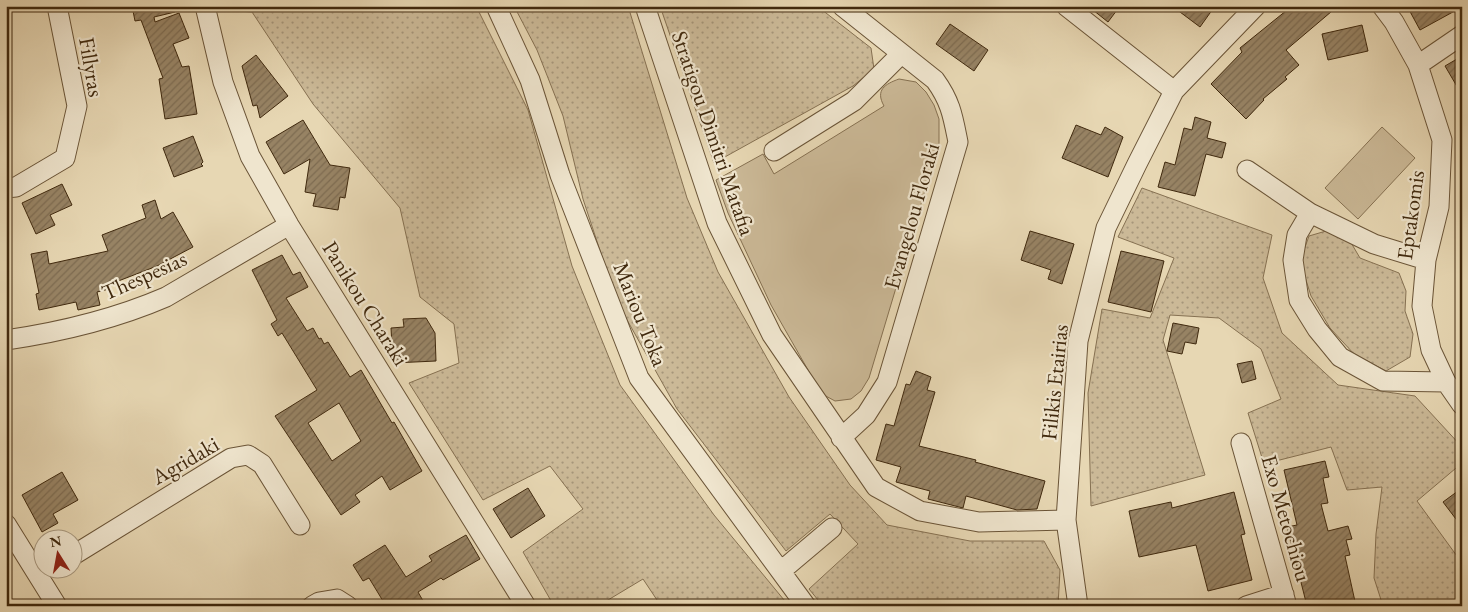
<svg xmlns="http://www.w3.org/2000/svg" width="1468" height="612" font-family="'EB Garamond',serif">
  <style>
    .grass { fill: url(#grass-dots); stroke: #867152 }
    .park { fill: #cbb997; stroke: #867152 }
    .building { fill: url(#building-hatch); stroke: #40290e; fill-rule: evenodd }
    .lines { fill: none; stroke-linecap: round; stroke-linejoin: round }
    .minor-casing { stroke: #6a5437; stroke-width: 21 }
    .minor { stroke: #efe5ce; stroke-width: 19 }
    .labels { text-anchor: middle; stroke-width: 4.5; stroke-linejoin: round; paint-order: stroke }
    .street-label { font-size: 22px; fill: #40290e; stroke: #efe5ce }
  </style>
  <defs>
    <pattern id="grass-dots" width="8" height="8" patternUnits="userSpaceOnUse" patternTransform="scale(1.25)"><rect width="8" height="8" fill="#cbb997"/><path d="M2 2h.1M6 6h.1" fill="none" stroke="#a6967a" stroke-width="1.8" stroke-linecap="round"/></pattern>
    <pattern id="building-hatch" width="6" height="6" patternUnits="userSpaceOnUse" patternTransform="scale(1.25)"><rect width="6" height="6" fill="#978364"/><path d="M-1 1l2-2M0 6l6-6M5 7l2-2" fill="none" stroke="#7d6b51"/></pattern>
  </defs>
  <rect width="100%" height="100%" fill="#e7d7b3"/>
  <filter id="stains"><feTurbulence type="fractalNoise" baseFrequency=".004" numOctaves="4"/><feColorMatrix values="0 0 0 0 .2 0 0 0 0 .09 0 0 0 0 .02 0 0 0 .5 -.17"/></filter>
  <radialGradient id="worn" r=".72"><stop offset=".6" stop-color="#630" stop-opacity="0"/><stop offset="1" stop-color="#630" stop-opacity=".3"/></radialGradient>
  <!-- grass -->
  <path class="grass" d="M224,6H476L528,110L572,266L620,385L714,515L789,606H661L643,579L598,606H554L523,552L583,509L550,466L483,500L409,383L459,363L454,324L420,297L400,208L313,104L252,12L225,10Z
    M514,6H628L687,198L718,272L789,397L850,485L887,525L970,541H1044L1060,570L1058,606H823L809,589L858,544L830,514L786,551L677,409L617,302L583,199L563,116L537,50Z
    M660,6H817L871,48L874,69L853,86L714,163Z
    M1142,188L1272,235L1263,278L1282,333L1338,385L1415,396L1462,447V463L1417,501L1462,563V606H1383L1374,578L1376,534L1382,487L1347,490L1331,447L1264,464L1248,413L1281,399L1261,349L1219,318L1170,315L1163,340L1205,475L1091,506L1088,393L1102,309L1150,318L1174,258L1118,237Z
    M1326,231L1350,241L1360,258L1399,273L1406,291L1405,311L1413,334L1410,357L1386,371L1354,354L1330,328L1311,296L1300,261L1309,236Z"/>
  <!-- park -->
  <path class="park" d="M899,79L916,82L926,92L934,105L939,119V144L869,378L861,391L851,399L835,401L824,395L816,384L771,305L728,213L716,180L763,154L774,174L884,106C875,90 885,84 899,79Z
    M1382,127L1415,158L1358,219L1325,188Z"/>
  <!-- building -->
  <path class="building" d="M132,6H175V12L154,17L155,22L179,13L189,38L173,44L182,67L189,66L197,114L165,119L159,79L163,78L141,20L135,21Z
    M1088,6H1120L1108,22Z
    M1172,6H1215L1200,27Z
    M1292,6H1338L1286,50L1299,65L1285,77L1287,79L1263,99L1264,100L1246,119L1211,84L1242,52L1240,48Z
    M1407,6H1462V7L1420,30Z
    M950,24L988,50L974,71L936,44Z
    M1362,25L1368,51L1328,60L1322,34Z
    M256,55L288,96L260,118L257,105L253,106L242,66Z
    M1462,56V95L1445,66Z
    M1195,117L1211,122L1207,138L1226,143L1222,158L1206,154L1195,196L1158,187L1165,162L1175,165L1184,128L1192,130Z
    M303,120L330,165L350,168L345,198L340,197L338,210L313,206L316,194L305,192L310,159L284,174L266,142Z
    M1076,125L1101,135L1105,127L1123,137L1108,177L1062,158Z
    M193,136L203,162L201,164L203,166L174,177L163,148Z
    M62,184L72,205L50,215L55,225L36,234L22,203Z
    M155,200L161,219L173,212L193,247L157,266L108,285L109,289L97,292L100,305L78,310L76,302L39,310L36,294L39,293L31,254L47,251L49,264L108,251L102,235L146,218L142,205Z
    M1030,231L1074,244L1062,284L1048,279L1051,270L1021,260Z
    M1121,251L1164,261L1151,312L1108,302Z
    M282,255L293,275L300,272L308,287L286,298L307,331L313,328L319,339L321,338L324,344L328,342L350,377L361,370L392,423L394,422L422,471L390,490L382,476L355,495L360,502L341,515L275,416L317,390L282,333L278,336L271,324L277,320L252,270ZM339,403L361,441L332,461L308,423Z
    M426,318L435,333L436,361L393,363L391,328L404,327L403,319Z
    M1173,323L1199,328L1196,344L1185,342L1182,354L1167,351Z
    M1252,361L1256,379L1242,383L1237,364Z
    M916,371L931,377L927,390L935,392L919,446L976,460L975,462L1045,481L1037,509L1017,510L966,496L963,508L928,499L930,491L896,482L901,467L876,460L886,424L894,426L906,384L910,385Z
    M1325,461L1329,477L1323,478L1328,503L1321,504L1328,531L1348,526L1352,539L1346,540L1350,555L1345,556L1356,606H1307L1287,527L1297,525L1284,470Z
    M62,472L78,500L53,514L58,523L42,532L22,495Z
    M528,488L545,516L511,538L493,509Z
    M1462,488V527L1443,502Z
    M1234,492L1245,534L1241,535L1252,580L1208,591L1196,545L1139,557L1129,511L1171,502L1172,508Z
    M466,535L480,559L443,580L441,578L418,592L426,606H386L369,578L363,581L353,565L385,545L406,577L432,561L429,556Z"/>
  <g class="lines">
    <defs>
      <path id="minor" d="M205,6L223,82L250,156L289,225L526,606
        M496,6L530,80L560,175L639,378L806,606
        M645,6L717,223L772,335L876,487L920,511L979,522L1066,520
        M1066,6L1174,91
        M1382,6L1394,22L1418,65L1442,140L1439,207L1426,260L1422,306L1431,350L1446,382L1462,405
        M1418,65L1462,35
        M774,151L854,101L901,54
        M1247,170L1310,213L1374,244L1426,260
        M6,188L16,187L65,158L77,106L57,6
        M1310,213L1297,235L1293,260L1299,300L1317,329L1340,357L1383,381L1446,382
        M6,340C61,332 115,319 166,297L289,225
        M841,438L866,415L887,382L958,142C953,117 951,102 935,80L842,6
        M1241,443L1287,606
        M6,524L57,606
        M72,556L231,458L248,455L262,464L300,525
        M781,571L832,528
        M312,606L319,602L337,599L348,606
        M1078,606L1066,520L1078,341L1106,228L1137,164L1174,91L1256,6
        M1246,606L1284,594"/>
    </defs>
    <!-- minor casing -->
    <use href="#minor" class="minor-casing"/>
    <!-- minor -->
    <use href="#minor" class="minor"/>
  </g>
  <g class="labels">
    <!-- street labels -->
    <g class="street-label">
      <text transform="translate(92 67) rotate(80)" y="8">Fillyras</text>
      <text transform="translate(714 133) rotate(71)" y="8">Stratigou Dimitri Matafia</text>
      <text transform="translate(1410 215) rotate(-82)" y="8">Eptakomis</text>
      <text transform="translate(911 216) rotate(-74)" y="8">Evangelou Floraki</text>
      <text transform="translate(144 275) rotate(-24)" y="8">Thespesias</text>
      <text transform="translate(366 303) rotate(58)" y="8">Panikou Charaki</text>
      <text transform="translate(641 314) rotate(68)" y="8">Mariou Toka</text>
      <text transform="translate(1054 382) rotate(-84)" y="8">Filikis Etairias</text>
      <text transform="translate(185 460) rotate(-30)" y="8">Agridaki</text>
      <text transform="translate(1287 518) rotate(74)" y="8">Exo Metochiou</text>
    </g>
  </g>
  <!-- margin -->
  <rect width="1468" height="612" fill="none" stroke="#e7d7b3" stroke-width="25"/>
  <rect x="8" y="8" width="1453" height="597" fill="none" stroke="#40290e" stroke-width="2.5"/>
  <rect x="12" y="12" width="1443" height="587" fill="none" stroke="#40290e"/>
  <!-- north arrow -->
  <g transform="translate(58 554) rotate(349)"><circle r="24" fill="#efe5ce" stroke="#a99a81"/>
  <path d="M0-4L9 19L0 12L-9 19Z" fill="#8f2418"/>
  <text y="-8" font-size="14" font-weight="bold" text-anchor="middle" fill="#40290e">N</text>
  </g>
  <rect width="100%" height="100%" filter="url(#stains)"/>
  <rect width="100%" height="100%" fill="url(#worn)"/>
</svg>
